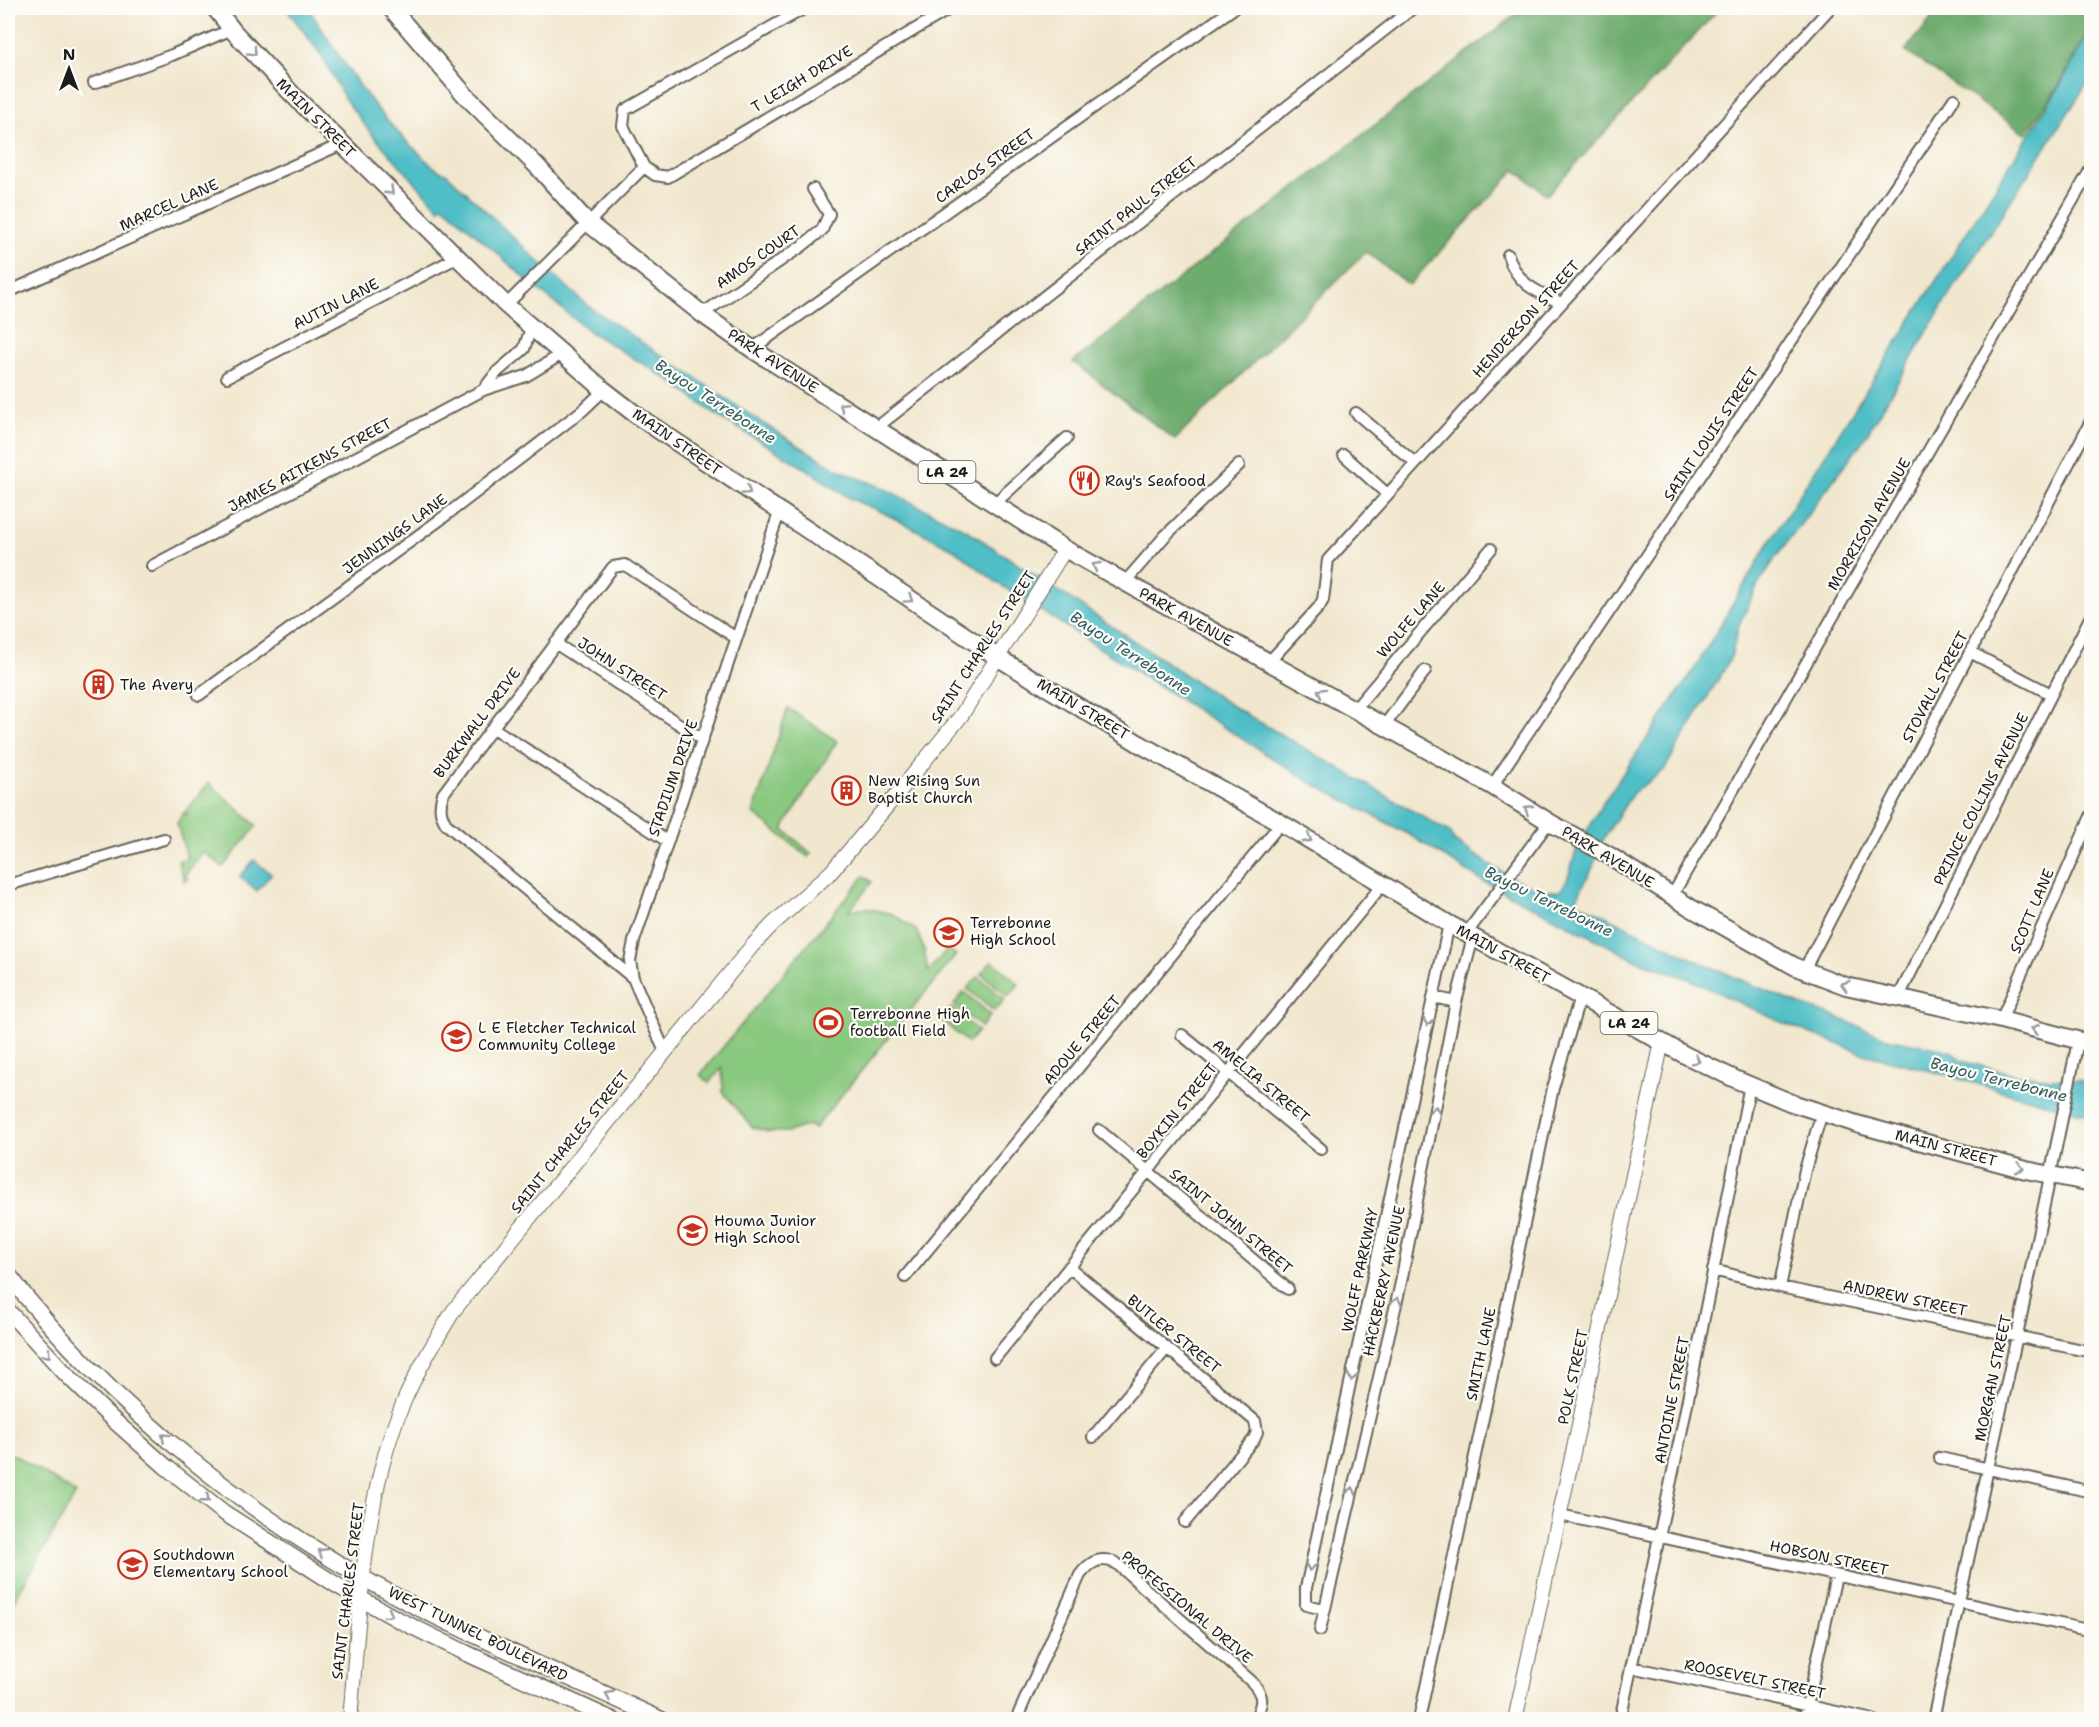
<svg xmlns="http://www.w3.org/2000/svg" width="2099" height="1727" font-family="'Shantell Sans',sans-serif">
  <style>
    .green { fill: #89c87f; stroke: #52724e; stroke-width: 1.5 }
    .forest { fill: #6eac6e; stroke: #456445; stroke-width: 1.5 }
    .water { fill: #50bec6; stroke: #366d71; stroke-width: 1.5 }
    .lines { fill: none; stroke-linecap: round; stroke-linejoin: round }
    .minor-casing { stroke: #67635a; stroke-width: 14 }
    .tertiary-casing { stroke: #67635a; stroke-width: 16 }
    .secondary-casing { stroke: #67635a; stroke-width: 18 }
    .primary-casing { stroke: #67635a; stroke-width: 20 }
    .minor { stroke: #fff; stroke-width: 10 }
    .tertiary { stroke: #fff; stroke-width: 14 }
    .secondary { stroke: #fff; stroke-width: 15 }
    .primary { stroke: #fff; stroke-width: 16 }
    .oneway { stroke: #999 }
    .labels { text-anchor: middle; stroke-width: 4.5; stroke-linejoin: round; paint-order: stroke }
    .shield { fill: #fdfcf7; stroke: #605f5e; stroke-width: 1.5 }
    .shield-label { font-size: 14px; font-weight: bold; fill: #1c1c1c }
    .street-label { font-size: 15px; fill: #1c1c1c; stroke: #fdfcf7 }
    .poi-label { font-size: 15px; fill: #1c1c1c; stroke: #fdfcf7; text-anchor: start }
    .water-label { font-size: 16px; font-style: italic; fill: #315d60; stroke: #fdfcf7 }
  </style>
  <rect width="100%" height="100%" fill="#fdfcf7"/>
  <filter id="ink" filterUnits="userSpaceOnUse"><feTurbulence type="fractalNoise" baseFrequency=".0167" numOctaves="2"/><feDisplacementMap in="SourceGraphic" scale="12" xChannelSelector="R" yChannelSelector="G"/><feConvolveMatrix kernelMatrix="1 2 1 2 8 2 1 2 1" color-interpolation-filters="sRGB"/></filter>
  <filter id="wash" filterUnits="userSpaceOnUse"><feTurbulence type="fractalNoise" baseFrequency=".008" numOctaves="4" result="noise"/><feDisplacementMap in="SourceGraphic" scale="24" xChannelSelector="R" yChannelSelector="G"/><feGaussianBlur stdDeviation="1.35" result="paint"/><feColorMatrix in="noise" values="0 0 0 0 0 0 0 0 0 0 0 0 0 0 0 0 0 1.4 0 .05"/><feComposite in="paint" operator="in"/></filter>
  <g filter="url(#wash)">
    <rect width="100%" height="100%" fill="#f1e7ce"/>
    <!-- green -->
    <path class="green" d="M788,708L837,741L783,829L811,853L808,857L753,813Z
      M209,783L257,826L223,867L203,852L185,875L188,879L184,881L178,861L187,858L177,823L183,813L186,816L187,814L185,812Z
      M864,876L872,882L849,911L867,908L893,914L916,930L924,949L928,972L948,948L956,955L814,1129L809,1125L788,1132H769L752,1127L723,1092L722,1068L709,1083L700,1075Z
      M992,961L1019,984L1008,996L981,974Z
      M978,977L1005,999L994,1011L967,989Z
      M964,992L991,1015L981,1027L954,1005Z
      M951,1008L978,1031L968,1043L941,1020Z
      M8,1455H15L76,1494L8,1611Z"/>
    <!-- forest -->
    <path class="forest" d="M1524,8H1720L1547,195L1515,170L1409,285L1366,252L1175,440L1073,362Z
      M1940,8H2091V26L2059,85L2026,134L1905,51Z"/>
    <!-- water -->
    <path class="water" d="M286,8H308C341,59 374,113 420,154C428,162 435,170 446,173L534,257L588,306L764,424L837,469L881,487L968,531L1232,706L1451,833L1454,841C1481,858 1527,894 1560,891L1567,880L1577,848L1601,806L1695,668L1767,546L2060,86L2091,29V76L2083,90L1946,300L1864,439L1774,560L1758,585L1739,625L1731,657L1725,668L1664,770L1633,793L1605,836L1592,869L1577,898L1579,903L1695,960L1800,1005L1831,1015L1887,1038L1951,1051L1961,1061L2018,1075L2022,1074L2051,1079L2079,1080L2091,1089V1116L1921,1068L1867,1055L1783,1023L1689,979L1634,959L1479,879L1410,835L1308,781L996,582L955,550L884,513L849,498L808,470L713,413L665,377L590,332L527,280L443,205L439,209L370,132L345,99L322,56Z
      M254,860L271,874L257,891L240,877Z"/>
  </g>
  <g filter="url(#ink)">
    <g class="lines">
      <defs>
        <path id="minor" d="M805,8L625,110L623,126L644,167L655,175L668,177L951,8
          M94,83L172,55L232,29
          M1508,255C1517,284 1535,291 1561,303
          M8,292L342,144
          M506,305L644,167
          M702,314L802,246L822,230L829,214L813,189
          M752,349L1234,8
          M227,377L458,257
          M483,390L497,372L524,349L531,328
          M1356,413L1415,463
          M876,428L1413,8
          M1344,455L1387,494
          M995,503L1067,438
          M152,566L483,390L526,376L562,354
          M1125,582L1165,536L1239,465
          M555,643L702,739
          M1970,652L2051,694
          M1268,663L1319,607L1323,600L1328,560L1830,8
          M199,695L441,519L583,410L604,390
          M1354,710L1491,549
          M1384,726L1425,671
          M493,728L667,841
          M1492,786L1954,99
          M8,885L164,839
          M1672,896L2092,167
          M1466,934L1549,822
          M1804,970L2092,419
          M633,978L446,824C440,814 439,806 443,794L613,567L625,565L736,638
          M1433,997L1456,1002
          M1898,998L2092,614
          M2001,1020L2092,814
          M1182,1035L1321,1149
          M665,1052L633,978L630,961L634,941L779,513
          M1099,1130L1288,1289
          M1069,1267L1255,1421L1257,1432L1254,1439L1185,1522
          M1713,1270L1780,1287L2092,1352
          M905,1277L1281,823
          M1780,1287L1805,1170L1822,1112
          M995,1358L1383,884
          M1093,1437L1167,1348
          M1940,1458L2092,1492
          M1560,1515L2092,1631
          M1324,1609L1306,1605V1588L1449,924
          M1320,1630L1400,1287L1456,1002L1473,937
          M1631,1667L1873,1720
          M1016,1720L1080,1575C1090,1562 1099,1556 1116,1563L1251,1681C1265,1696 1263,1702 1255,1720
          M1419,1720L1553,1088L1580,997
          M1620,1720L1682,1429L1750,1085
          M1804,1720L1836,1576
          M1933,1720L2017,1336L2078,1041"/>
        <path id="tertiary" d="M350,1720C359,1620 363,1498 402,1406C416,1372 435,1341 454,1310L752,946L773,924L831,872L894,798L961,716L1065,549
          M1515,1720L1662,1042"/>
        <path id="secondary" d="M8,1274C109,1406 259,1525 407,1602C490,1645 577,1680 662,1720
          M8,1311L65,1373L110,1417L165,1466L223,1512L338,1586L397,1619L466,1653L613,1720"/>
        <path id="primary" d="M215,8L234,32L292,94L506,305L604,390L639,417L997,657L1138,743L1281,823L1449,924L1685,1055L1737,1080L1792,1103L1860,1125L2026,1170L2092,1183
          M391,8L465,95L538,167L587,222L702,314L752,349L1065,549L1492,786L1549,822L1610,856L1691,908L1796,967L1846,986L2001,1020L2092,1044"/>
      </defs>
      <!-- minor casing -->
      <use href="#minor" class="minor-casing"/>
      <!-- tertiary casing -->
      <use href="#tertiary" class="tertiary-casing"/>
      <!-- secondary casing -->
      <use href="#secondary" class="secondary-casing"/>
      <!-- primary casing -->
      <use href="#primary" class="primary-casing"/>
      <!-- minor -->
      <use href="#minor" class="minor"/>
      <!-- tertiary -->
      <use href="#tertiary" class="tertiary"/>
      <!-- secondary -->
      <use href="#secondary" class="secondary"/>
      <!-- primary -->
      <use href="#primary" class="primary"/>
    </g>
    <!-- one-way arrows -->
    <defs><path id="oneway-chevron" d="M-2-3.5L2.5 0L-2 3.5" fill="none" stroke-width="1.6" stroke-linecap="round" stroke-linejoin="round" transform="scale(1.5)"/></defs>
    <g class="oneway">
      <use href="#oneway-chevron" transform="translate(253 52) rotate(47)"/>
      <use href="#oneway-chevron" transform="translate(390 191) rotate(44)"/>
      <use href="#oneway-chevron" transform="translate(843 406) rotate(-147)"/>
      <use href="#oneway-chevron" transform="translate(747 491) rotate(34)"/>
      <use href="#oneway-chevron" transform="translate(1096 566) rotate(-151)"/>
      <use href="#oneway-chevron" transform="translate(909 599) rotate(34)"/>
      <use href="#oneway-chevron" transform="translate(1321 692) rotate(-151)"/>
      <use href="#oneway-chevron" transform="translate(1528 809) rotate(-148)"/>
      <use href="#oneway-chevron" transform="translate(1308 839) rotate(31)"/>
      <use href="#oneway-chevron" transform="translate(1845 985) rotate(-162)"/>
      <use href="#oneway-chevron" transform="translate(1428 1022) rotate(102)"/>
      <use href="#oneway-chevron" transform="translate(2035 1029) rotate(-165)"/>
      <use href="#oneway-chevron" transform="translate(1696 1060) rotate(26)"/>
      <use href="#oneway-chevron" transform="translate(1435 1110) rotate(-79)"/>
      <use href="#oneway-chevron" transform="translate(2020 1168) rotate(15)"/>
      <use href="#oneway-chevron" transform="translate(1397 1301) rotate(-77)"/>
      <use href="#oneway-chevron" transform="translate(47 1354) rotate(47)"/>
      <use href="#oneway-chevron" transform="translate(1352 1377) rotate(102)"/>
      <use href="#oneway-chevron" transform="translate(165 1437) rotate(-138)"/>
      <use href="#oneway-chevron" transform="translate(1352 1491) rotate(-77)"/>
      <use href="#oneway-chevron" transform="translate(206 1499) rotate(38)"/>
      <use href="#oneway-chevron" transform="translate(322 1552) rotate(-147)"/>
      <use href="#oneway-chevron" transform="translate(1310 1567) rotate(102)"/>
      <use href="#oneway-chevron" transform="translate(389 1614) rotate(29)"/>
      <use href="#oneway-chevron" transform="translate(609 1695) rotate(-155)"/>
    </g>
  </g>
  <!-- icons -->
  <defs>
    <symbol id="restaurant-ring" viewBox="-11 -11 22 22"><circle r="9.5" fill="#fdfcf7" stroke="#c8321e" stroke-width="1.5"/><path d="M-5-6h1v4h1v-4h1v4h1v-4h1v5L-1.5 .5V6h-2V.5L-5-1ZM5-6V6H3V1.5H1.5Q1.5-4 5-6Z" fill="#c8321e"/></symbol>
    <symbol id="building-ring" viewBox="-11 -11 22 22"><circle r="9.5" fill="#fdfcf7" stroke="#c8321e" stroke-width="1.5"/><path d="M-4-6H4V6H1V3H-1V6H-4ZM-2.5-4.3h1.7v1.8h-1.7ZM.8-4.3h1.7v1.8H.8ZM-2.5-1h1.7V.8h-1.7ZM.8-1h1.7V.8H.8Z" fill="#c8321e"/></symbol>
    <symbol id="school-ring" viewBox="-11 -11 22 22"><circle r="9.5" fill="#fdfcf7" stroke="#c8321e" stroke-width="1.5"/><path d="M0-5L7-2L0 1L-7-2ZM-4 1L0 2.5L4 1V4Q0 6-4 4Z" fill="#c8321e"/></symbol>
    <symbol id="stadium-ring" viewBox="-11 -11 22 22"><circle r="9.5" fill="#fdfcf7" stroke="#c8321e" stroke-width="1.5"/><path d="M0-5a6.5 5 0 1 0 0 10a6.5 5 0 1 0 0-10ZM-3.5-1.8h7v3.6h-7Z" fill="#c8321e"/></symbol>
    <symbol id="university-ring" viewBox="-11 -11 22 22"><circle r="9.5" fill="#fdfcf7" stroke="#c8321e" stroke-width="1.5"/><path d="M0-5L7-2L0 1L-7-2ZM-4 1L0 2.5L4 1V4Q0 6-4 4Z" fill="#c8321e"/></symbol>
  </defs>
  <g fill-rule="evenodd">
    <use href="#restaurant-ring" x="1068" y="464" width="33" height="33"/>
    <use href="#building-ring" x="82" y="668" width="33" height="33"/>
    <use href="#building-ring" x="830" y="774" width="33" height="33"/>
    <use href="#school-ring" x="932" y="916" width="33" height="33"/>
    <use href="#stadium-ring" x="812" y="1006" width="33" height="33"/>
    <use href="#university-ring" x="440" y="1020" width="33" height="33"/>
    <use href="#school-ring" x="676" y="1214" width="33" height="33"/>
    <use href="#school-ring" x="116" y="1548" width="33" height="33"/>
  </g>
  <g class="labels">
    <!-- shield labels -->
    <g class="shield">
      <rect x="918.5" y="461" width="57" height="22" rx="4.5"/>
      <rect x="1600.5" y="1012" width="57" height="22" rx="4.5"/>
    </g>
    <g class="shield-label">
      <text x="947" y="477">LA 24</text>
      <text x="1629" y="1028">LA 24</text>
    </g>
    <!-- street labels -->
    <g class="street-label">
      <text transform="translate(802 79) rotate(-31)" y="5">T LEIGH DRIVE</text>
      <text transform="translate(316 118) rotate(45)" y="5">MAIN STREET</text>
      <text transform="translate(985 166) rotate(-35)" y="5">CARLOS STREET</text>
      <text transform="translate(169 205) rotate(-24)" y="5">MARCEL LANE</text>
      <text transform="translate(1136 206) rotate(-38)" y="5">SAINT PAUL STREET</text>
      <text transform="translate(758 257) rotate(-35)" y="5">AMOS COURT</text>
      <text transform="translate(336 304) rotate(-27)" y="5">AUTIN LANE</text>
      <text transform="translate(1526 319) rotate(-48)" y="5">HENDERSON STREET</text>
      <text transform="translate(773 361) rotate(33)" y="5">PARK AVENUE</text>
      <text transform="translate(1711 434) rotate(-56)" y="5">SAINT LOUIS STREET</text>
      <text transform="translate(677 442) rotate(35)" y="5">MAIN STREET</text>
      <text transform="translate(310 465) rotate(-28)" y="5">JAMES AITKENS STREET</text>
      <text transform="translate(1869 524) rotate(-60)" y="5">MORRISON AVENUE</text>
      <text transform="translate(395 534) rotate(-36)" y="5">JENNINGS LANE</text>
      <text transform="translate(1186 617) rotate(29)" y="5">PARK AVENUE</text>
      <text transform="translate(1411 620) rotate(-49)" y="5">WOLFE LANE</text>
      <text transform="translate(983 647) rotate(-57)" y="5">SAINT CHARLES STREET</text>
      <text transform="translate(622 669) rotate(33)" y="5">JOHN STREET</text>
      <text transform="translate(1935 687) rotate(-62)" y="5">STOVALL STREET</text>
      <text transform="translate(1083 709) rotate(31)" y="5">MAIN STREET</text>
      <text transform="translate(477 723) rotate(-53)" y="5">BURKWALL DRIVE</text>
      <text transform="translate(673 778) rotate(-71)" y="5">STADIUM DRIVE</text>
      <text transform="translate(1981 799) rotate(-63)" y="5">PRINCE COLLINS AVENUE</text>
      <text transform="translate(1608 857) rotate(31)" y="5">PARK AVENUE</text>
      <text transform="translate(2032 911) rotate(-67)" y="5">SCOTT LANE</text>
      <text transform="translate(1503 954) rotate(29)" y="5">MAIN STREET</text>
      <text transform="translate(1082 1040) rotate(-50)" y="5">ADOUE STREET</text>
      <text transform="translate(1261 1081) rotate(40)" y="5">AMELIA STREET</text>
      <text transform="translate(1177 1111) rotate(-51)" y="5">BOYKIN STREET</text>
      <text transform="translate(570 1142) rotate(-51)" y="5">SAINT CHARLES STREET</text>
      <text transform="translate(1946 1148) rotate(15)" y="5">MAIN STREET</text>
      <text transform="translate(1231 1221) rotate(40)" y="5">SAINT JOHN STREET</text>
      <text transform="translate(1360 1270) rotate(-78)" y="5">WOLFF PARKWAY</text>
      <text transform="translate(1384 1281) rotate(-78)" y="5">HACKBERRY AVENUE</text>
      <text transform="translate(1905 1298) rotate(12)" y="5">ANDREW STREET</text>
      <text transform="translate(1174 1334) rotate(39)" y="5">BUTLER STREET</text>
      <text transform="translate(1481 1354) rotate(-78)" y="5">SMITH LANE</text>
      <text transform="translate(1573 1377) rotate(-78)" y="5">POLK STREET</text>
      <text transform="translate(1993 1378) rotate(-78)" y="5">MORGAN STREET</text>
      <text transform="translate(1672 1400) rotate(-79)" y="5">ANTOINE STREET</text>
      <text transform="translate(1829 1558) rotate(12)" y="5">HOBSON STREET</text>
      <text transform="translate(348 1591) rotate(-83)" y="5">SAINT CHARLES STREET</text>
      <text transform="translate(1187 1607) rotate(40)" y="5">PROFESSIONAL DRIVE</text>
      <text transform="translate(478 1634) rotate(26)" y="5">WEST TUNNEL BOULEVARD</text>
      <text transform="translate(1755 1679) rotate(12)" y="5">ROOSEVELT STREET</text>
    </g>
    <!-- poi labels -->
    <g class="poi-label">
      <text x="1105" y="486">Ray's Seafood</text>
      <text x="120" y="690">The Avery</text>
      <text x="868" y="786">New Rising Sun<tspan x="868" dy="17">Baptist Church</tspan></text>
      <text x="970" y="928">Terrebonne<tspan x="970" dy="17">High School</tspan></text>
      <text x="850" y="1019">Terrebonne High<tspan x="850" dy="17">football Field</tspan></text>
      <text x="478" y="1033">L E Fletcher Technical<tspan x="478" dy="17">Community College</tspan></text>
      <text x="714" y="1226">Houma Junior<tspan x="714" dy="17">High School</tspan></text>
      <text x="153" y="1560">Southdown<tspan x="153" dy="17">Elementary School</tspan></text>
    </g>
    <!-- water labels -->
    <g class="water-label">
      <text transform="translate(716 401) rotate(33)" y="6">Bayou Terrebonne</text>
      <text transform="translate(1131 653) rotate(33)" y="6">Bayou Terrebonne</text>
      <text transform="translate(1549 901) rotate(26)" y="6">Bayou Terrebonne</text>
      <text transform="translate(1999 1079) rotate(14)" y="6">Bayou Terrebonne</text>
    </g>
  </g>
  <!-- margin -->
  <rect width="2099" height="1727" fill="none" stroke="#fdfcf7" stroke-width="30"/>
  <!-- north arrow -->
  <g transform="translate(69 69)" stroke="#fdfcf7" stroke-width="4.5" paint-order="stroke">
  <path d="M0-4.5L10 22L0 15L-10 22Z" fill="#1c1c1c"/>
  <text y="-9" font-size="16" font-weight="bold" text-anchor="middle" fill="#1c1c1c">N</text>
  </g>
</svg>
